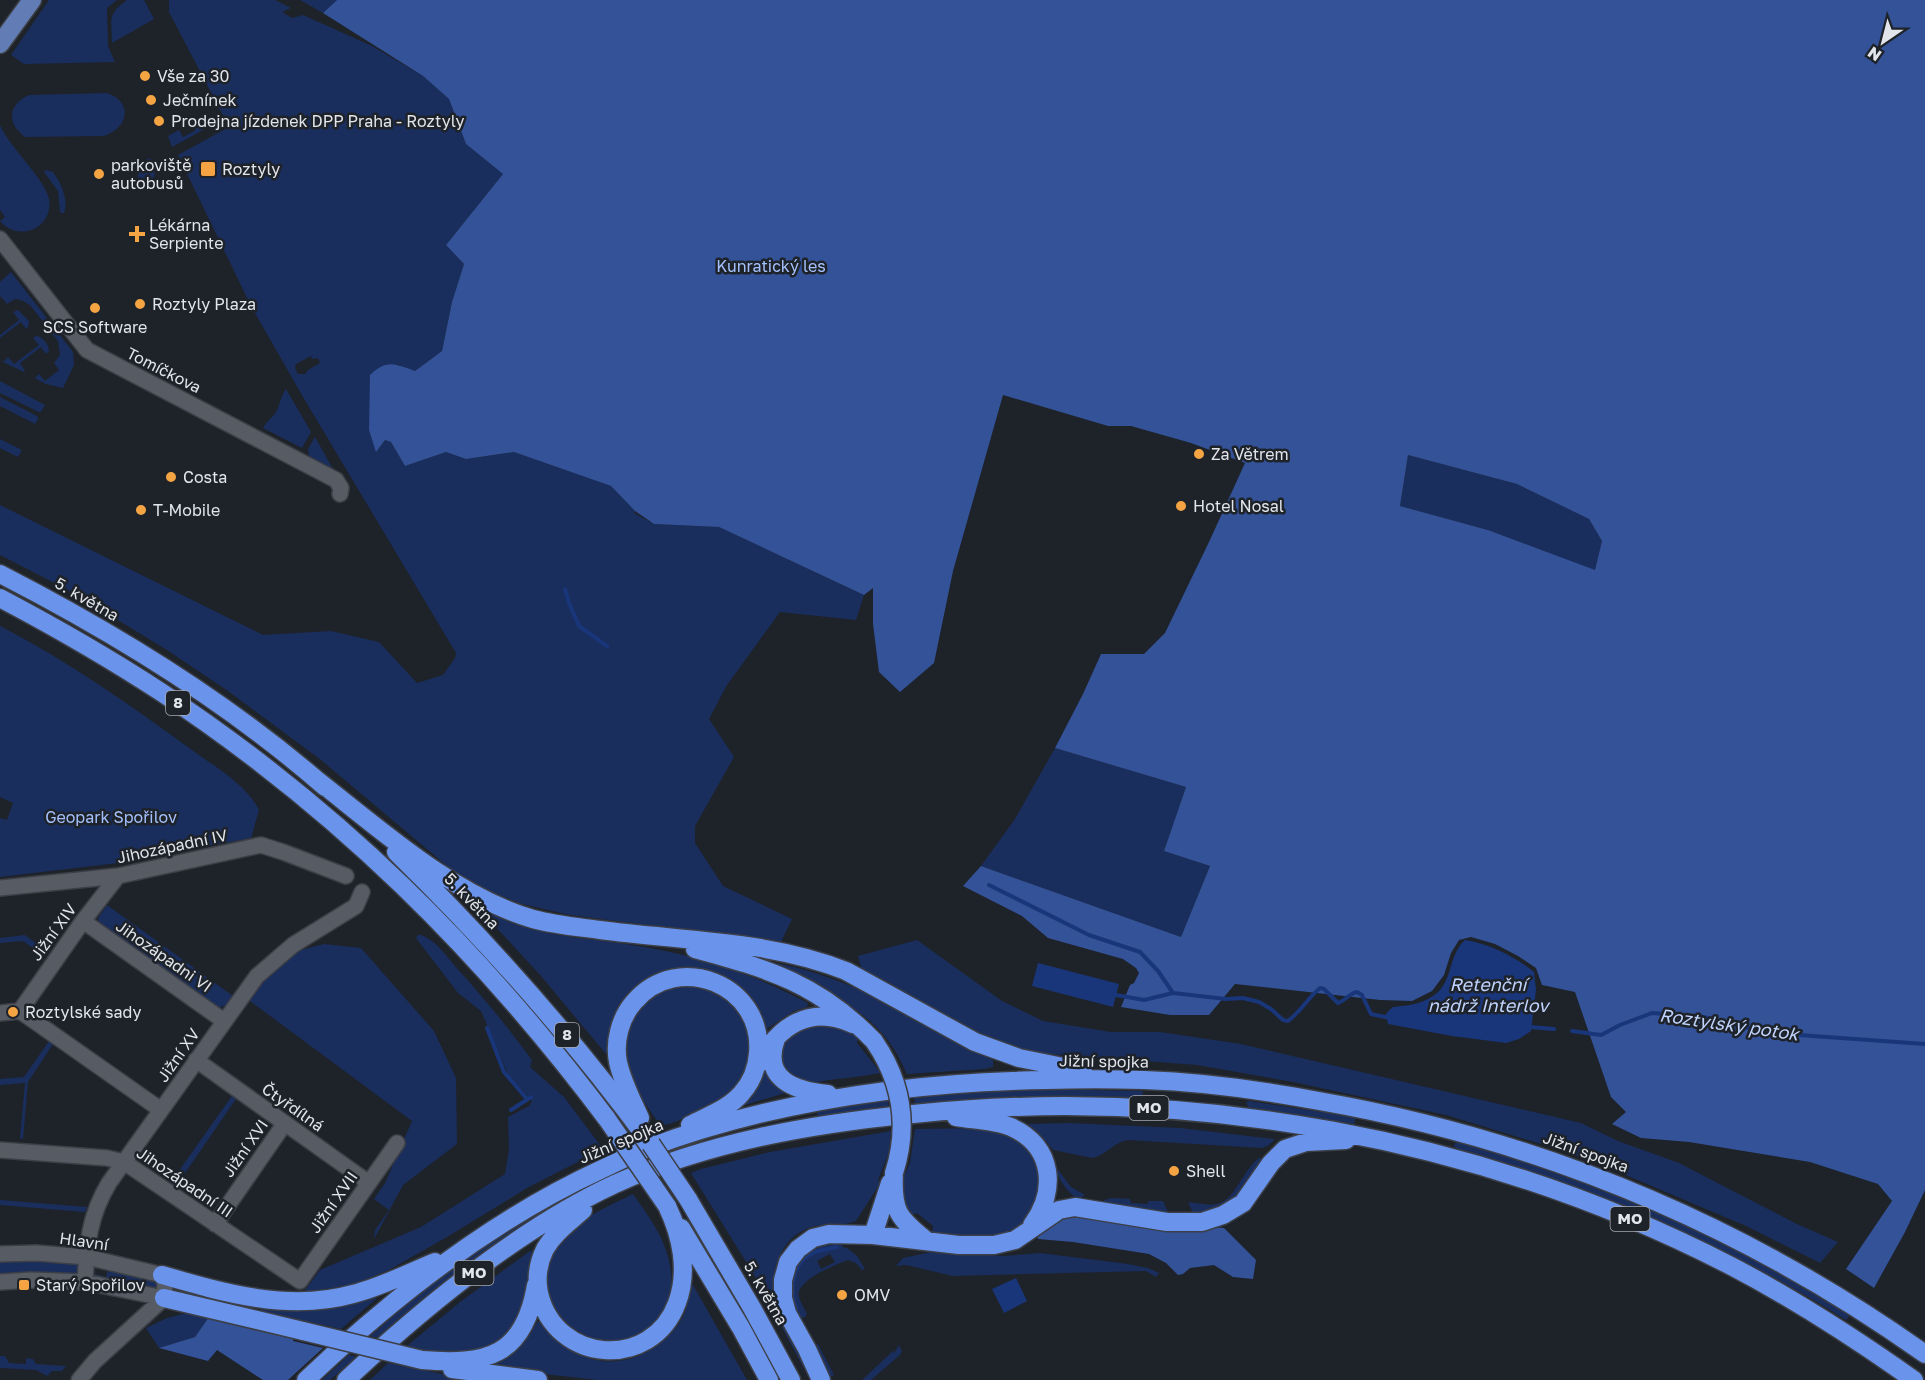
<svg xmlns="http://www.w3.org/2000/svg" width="1925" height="1380" font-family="'Golos Text',sans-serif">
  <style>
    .green { fill: #1a2e5d; fill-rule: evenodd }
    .forest { fill: #335298; fill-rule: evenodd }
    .water { fill: #1a367a }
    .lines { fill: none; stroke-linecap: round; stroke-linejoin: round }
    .stream { stroke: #1a367a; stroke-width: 4 }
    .minor-casing { stroke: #3c3f46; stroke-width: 18 }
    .major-casing { stroke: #3c3f46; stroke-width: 21 }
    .highway-casing { stroke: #3c3f46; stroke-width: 21 }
    .minor { stroke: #575b64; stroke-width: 15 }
    .major { stroke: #627db5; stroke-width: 18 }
    .highway { stroke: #6a93eb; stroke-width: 18 }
    .highway-bridge-casing { stroke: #3c3f46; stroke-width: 21; stroke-linecap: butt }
    .highway-bridge { stroke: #6a93eb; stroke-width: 18 }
    .poi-dot { fill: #f4a443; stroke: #1e2229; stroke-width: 2 }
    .labels { text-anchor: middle; stroke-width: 5; stroke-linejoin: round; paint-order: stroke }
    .shield { fill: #1e2229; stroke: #a7aab0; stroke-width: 1.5 }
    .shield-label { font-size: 15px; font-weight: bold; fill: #e2e5ea }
    .poi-label { font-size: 16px; fill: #e2e5ea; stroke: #1e2229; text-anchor: start }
    .park-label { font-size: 16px; fill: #a4c1fd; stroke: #1e2229 }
    .street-label { font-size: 16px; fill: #e2e5ea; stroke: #1e2229 }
    .water-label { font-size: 18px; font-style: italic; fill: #bfd3fc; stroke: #1e2229 }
  </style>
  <rect width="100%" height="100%" fill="#1e2229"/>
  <!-- green -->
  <path class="green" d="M49,0H117L107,8L108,46L115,62L24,64L11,55Z
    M127,0H144L154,19L112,43C112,19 106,15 127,0Z
    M169,0H275L291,8L282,12L292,18L303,15L372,46L423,76L449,99L466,144L503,174L446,245L464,264L452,302L442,351L415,371L396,364L376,452L385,440L391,442L405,466L446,452L466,459L514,452L611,486L635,511L634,513L654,524L719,527L864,595L856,620L780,612L727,685L709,719L734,757L695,826V843L723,886L792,919L781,942L570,915L522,904L481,888L447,866L321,760L228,691L167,650L72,592L0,555V505L263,635L331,631L379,642L417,683L443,675L455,658L456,653L303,397L251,306L178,155L229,127L169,12ZM313,355L311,357L312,359L318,358L320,363L308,370L305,374H298L295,368L296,364Z
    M300,0H337L323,13Z
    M107,93C133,102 129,128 104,136L25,137C7,124 7,105 29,95Z
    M207,116L212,125L172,147L168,136L179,130L183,137L196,130L192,124Z
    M0,125C10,148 45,179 49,199C54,228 18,243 0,221L5,217L0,210Z
    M150,158C158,167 156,177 148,185L139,184L137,164Z
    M46,170L53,172C61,183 69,200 64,213H61L60,211L58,191L44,172Z
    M11,272L73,352L74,365L63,388L46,384L35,378L39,374L45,381L59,370L54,363L60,355L58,341L30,305L21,300L15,299L7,304L0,296V282Z
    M18,310L29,321L28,327L26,329L21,322L0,338V335L19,320L13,312Z
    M36,336C42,336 49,344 49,351L46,354L41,347L20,363L25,371L24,372L3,362L8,357L14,364L39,345L33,338Z
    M0,381L45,405L41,412H39L0,393Z
    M286,389L311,432L302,448L263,428C266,422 272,418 276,412C280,405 281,395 286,389Z
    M0,397L37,416L38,419L35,424L0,406Z
    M315,437L333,469L309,456L308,449Z
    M0,439L22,450L18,457L0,448Z
    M1408,455L1517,484L1589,519L1602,541L1595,571L1488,530L1400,506Z
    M0,626C68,661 130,705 192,750C215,767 246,784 259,810L251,838L118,863L0,877V818L7,820L13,803L0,797Z
    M1055,748L1186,787L1164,851L1210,866L1181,937L981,866L1015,819Z
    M107,905L233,996L226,1005L216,1009L99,926L98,918Z
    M484,911C501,918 518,926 536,930C571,939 608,940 644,947C701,956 757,976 808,1003L807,1007L794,1011L765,1030C750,970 679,948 633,990C623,999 615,1012 611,1025C609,1034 609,1044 609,1053L606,1054L541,976L483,913Z
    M25,935L46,951L43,955L23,941L0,943V938Z
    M418,935H421C435,940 445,954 455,966C482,996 508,1027 532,1060L530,1067L564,1097L603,1149L527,1188L447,1237L389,1270L355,1284L303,1293L320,1270L421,1227L505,1174L509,1149L508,1117L529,1106L532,1101L508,1074L481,1011L458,993L416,938Z
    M917,940L1002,1001L1043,1021L1111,1032H1160L1241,1044L1581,1123L1618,1141L1679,1163L1797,1224L1838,1242L1820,1263L1746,1226L1595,1162L1541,1144L1446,1115L1293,1082L1197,1065L1037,1053L990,1039L862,971L858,956Z
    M324,944L361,948L434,1031L456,1078L457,1144L403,1185L374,1239L375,1230L389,1210L374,1199L385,1183L412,1121L250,1001L265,979L297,951Z
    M770,962C805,968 839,980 871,995C913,1014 951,1041 993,1060V1067L984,1069L907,1074C901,1061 895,1049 886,1038C858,1002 809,985 770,964Z
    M682,985C689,986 698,985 705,987C717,990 727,999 735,1008C763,1038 747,1083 716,1103C708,1108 699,1112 691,1115C681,1119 671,1125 660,1125C649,1109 636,1092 630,1072C619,1041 630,1008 660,992C666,989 675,987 682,985Z
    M828,1024L851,1032L858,1037L857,1043L881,1073C864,1076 847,1078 829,1080C822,1081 813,1084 806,1082C782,1078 772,1050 792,1034C802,1026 816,1026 828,1024Z
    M49,1041L53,1044L28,1082L23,1139L20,1138L25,1083L0,1085V1079L24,1077Z
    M763,1069L785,1093L745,1105L743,1103L754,1092Z
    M1033,1089L1143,1091L1142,1098C1066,1094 990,1096 915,1104L914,1097Z
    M234,1093L238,1096L183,1176L174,1188L169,1185Z
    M888,1100L889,1107L821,1117L818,1116L817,1113L820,1111Z
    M1249,1101L1356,1117L1354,1124L1248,1107L1246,1102Z
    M1069,1123L1180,1128L1275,1139L1269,1145L1262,1148L1128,1140C1114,1142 1105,1156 1092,1158L1053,1150L1038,1132L1027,1124Z
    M983,1128L1001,1131L1023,1143L1038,1162L1041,1191L1027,1219L1013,1230L1001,1235L972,1237L932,1233L933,1226L917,1213L908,1216L902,1201V1180L910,1163L915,1129Z
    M891,1131L889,1152L878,1180L881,1182L856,1221C843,1227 828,1223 815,1226C781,1234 769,1271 775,1302L814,1380H810L753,1273L691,1173L701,1169L770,1152Z
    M1458,1142C1595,1182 1729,1237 1850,1315L1846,1320C1725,1244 1594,1187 1457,1149L1454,1146L1455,1143Z
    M1259,1158L1267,1159L1231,1206L1193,1217L1103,1205L1104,1200L1112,1198L1130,1199L1131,1203L1148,1204V1201H1163L1169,1214L1194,1215L1188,1202C1197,1203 1208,1206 1217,1204C1234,1202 1244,1168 1259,1158Z
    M1056,1167L1071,1187L1085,1195L1078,1200C1069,1193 1056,1178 1056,1167Z
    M633,1194C650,1218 668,1242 671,1272C676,1315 639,1350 597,1340C591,1339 584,1338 579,1336C567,1328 559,1318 553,1305C547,1296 546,1285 547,1274C550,1230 599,1211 633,1194Z
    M566,1197L567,1199C499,1238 437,1287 377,1338L370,1336C405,1306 441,1276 478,1249C506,1230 536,1214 566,1197Z
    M0,1200L87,1207L85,1212L0,1205Z
    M835,1243H841L843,1247L847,1248L857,1256L865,1269L862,1270L856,1263L848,1260C835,1265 796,1280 799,1296C800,1302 804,1308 807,1314L804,1318L800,1317L796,1310L797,1309C789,1291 796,1257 816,1248C821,1245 829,1245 835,1243ZM830,1254L835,1262L821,1269L817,1261Z
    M530,1251L532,1252C529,1273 528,1297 518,1316C497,1362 447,1356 407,1346L460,1302Z
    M931,1252L1004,1256L1040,1253L1128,1264L1148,1268L1159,1273L1156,1277L1146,1271L953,1276L906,1265L896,1266L903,1258Z
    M25,1259L82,1263L81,1275H0V1261Z
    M93,1265L151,1277L157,1283V1289L92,1277L91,1273L106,1277L108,1270L91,1268Z
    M693,1285L747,1380H598L534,1373L496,1366L495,1363C515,1355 527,1341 537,1322H541C571,1365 624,1376 665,1339C674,1331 682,1321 686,1309C688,1302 688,1294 689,1286Z
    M375,1297L376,1299L341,1329L261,1311V1308C300,1314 337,1309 375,1297Z
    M187,1313L209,1317L195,1337L159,1348L146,1328L167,1318Z
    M818,1344L834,1375L830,1377L814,1346Z
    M899,1345L902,1351L900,1355L871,1380H862L893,1351L894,1353Z
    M349,1355L357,1357L330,1380H322Z
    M0,1356H5L9,1363L26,1364V1358L33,1359L36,1364L66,1366L62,1371H52L47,1376L36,1370L0,1368Z
    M388,1363L471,1380H370Z"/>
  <!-- forest -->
  <path class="forest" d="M337,0H1925V1190L1905,1232L1874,1288L1846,1269L1892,1201L1878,1184L1810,1162L1689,1142L1641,1138L1612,1124L1626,1112L1611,1097L1575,992L1542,985L1536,968L1518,956L1495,944L1471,937L1459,940L1451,953L1444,975L1432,991L1412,1001L1380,1000L1235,984L1209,1015H1170L1121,1007L1130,985L1134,983L1139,973L1136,968L1123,959L1048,938L1022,916L963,886L981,866L1181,937L1210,866L1164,851L1186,787L1055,748L1083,694L1101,654H1144L1165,633L1209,542L1245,463L1191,443L1131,426H1108L1003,395L953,571L934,663L900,692L879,672L873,624V588L864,595L719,527L654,524L635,511L611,486L514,452L466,459L446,452L405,466L391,442L385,440L376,452L369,430L370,375C387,359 395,364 415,371L442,351L452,302L464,264L446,245L503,174L466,144L449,99L423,76L323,13ZM1408,455L1517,484L1589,519L1602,541L1595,570L1488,530L1400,506Z
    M1067,1213L1224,1228L1256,1260L1253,1279L1233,1277L1214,1265L1190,1268L1183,1274L1178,1275L1166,1263L1149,1254L1073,1242L1038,1239L1037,1234Z
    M209,1317L293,1338V1341L323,1348L288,1380H263L217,1350L208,1361L159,1348L195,1337Z"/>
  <!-- water -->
  <path class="water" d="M1465,940C1490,944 1514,956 1534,972L1536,990L1531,1031L1519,1039L1506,1043L1452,1036L1388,1024L1386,1014C1388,1012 1390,1009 1393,1007C1393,1007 1401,1006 1402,1006C1415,1005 1431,1000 1440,990C1453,975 1449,955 1465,940Z
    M1038,963L1119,984L1113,1007L1032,986Z
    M1016,1278L1027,1301L1004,1313L992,1289Z"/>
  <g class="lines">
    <!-- stream -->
    <path class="stream" d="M565,589L569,603L579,626L607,646
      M989,885L1089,935L1140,952L1158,971L1173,993
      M1116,995L1144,1000L1173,993L1226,999L1243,998L1259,1002L1271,1009L1283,1020L1288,1021C1301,1011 1308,998 1320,988L1324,989L1338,1003C1346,1000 1350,993 1357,992L1362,995L1371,1014L1390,1018
      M1530,1027L1554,1029
      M487,1028L504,1072L527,1099
      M1572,1031L1601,1035L1620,1025L1652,1013L1703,1017L1770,1033L1925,1044
      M511,1110L531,1097
      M796,1309C789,1291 792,1261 813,1253C820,1250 829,1249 837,1247"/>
    <defs>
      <path id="minor" d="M0,239L87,350L336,480L341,488L340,494
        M0,888L118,876L261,845L283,852L346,876
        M83,921L224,1021
        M20,1011L161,1110
        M20,1011L83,921L118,876
        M0,1013L20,1011
        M196,1060L369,1183
        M0,1150L107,1158L124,1162L300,1281L397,1143
        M215,1224L285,1123
        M0,1254L36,1253L87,1257L162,1275L165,1284L164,1298
        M0,1282L31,1280L85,1282L164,1298
        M85,1282C87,1244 89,1216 109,1183L257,976L293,945L356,906L362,892
        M79,1380L95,1361L164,1298"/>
      <path id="major" d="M0,44L32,0"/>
      <path id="highway" d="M0,574C113,632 229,703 325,787
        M0,598C55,627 109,658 161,692C338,809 480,950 607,1119
        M317,780C381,830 454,896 533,919C555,925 578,927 600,930C683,941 768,940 846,971L975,1042L1019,1058L1083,1071
        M396,852C489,943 574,1039 651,1144
        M695,949C769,969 819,984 874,1041
        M776,1039C761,1080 796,1091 828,1094
        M758,1064C778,1026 810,1004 853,1024
        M956,1117C974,1120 995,1120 1011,1127C1054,1146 1057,1191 1032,1225
        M640,1118C632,1100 622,1081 618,1062C614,1042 620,1018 634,1002C678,950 764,985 758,1053C757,1068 751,1083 741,1094C728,1109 707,1116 690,1125
        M894,1173C892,1211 898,1218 927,1241
        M688,1199L752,1308L791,1380
        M583,1210C570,1222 554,1233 545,1249C538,1263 536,1278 539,1293C555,1364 652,1371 677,1303C689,1271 681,1235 667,1206
        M681,1228L741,1328L769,1380
        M873,1235L890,1183
        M162,1275C224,1293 289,1312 353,1294C381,1287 408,1273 435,1262
        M164,1298L303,1331
        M422,1360C486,1365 524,1357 536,1285
        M452,1369L538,1380
        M306,1380C393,1297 490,1221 600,1170C616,1163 632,1154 648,1148C776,1100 911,1082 1046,1080C1079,1079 1111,1079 1144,1080C1202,1082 1261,1090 1319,1101C1541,1140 1742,1224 1925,1354
        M346,1380C422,1309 520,1228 615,1184C708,1142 811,1124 913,1114C1193,1085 1482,1137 1733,1267C1796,1300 1856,1339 1914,1380
        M821,1380L807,1349L787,1313L783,1298V1280L788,1262L798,1249L813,1238L829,1234L873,1235L959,1245H994L1015,1240L1059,1210L1075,1207L1167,1222H1202L1223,1215L1243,1203L1271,1163L1285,1149L1306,1142L1346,1140"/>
    </defs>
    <!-- minor casing -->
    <use href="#minor" class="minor-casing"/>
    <!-- major casing -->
    <use href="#major" class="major-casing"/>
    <!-- highway casing -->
    <use href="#highway" class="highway-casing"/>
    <!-- minor -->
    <use href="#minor" class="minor"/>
    <!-- major -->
    <use href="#major" class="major"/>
    <!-- highway -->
    <use href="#highway" class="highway"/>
    <defs>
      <path id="highway-bridge" d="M874,1041C902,1082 909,1126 894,1173
        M607,1119L667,1206
        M651,1144L688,1199
        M303,1331L422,1360"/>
    </defs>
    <!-- highway-bridge casing -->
    <use href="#highway-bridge" class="highway-bridge-casing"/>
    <!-- highway-bridge -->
    <use href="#highway-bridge" class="highway-bridge"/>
  </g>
  <!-- markers -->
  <g class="poi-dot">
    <circle cx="145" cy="76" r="6"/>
    <circle cx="151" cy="100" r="6"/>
    <circle cx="159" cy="121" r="6"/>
    <rect x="200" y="161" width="16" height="16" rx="3"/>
    <circle cx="99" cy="174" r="6"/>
    <path d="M134 225h6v6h6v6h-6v6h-6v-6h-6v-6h6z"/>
    <circle cx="140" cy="304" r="6"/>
    <circle cx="95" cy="308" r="6"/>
    <circle cx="1199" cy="454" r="6"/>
    <circle cx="171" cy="477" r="6"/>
    <circle cx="1181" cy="506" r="6"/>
    <circle cx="141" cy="510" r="6"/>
    <circle cx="13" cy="1012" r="6"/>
    <circle cx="1174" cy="1171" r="6"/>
    <rect x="18" y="1279" width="12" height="12" rx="3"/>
    <circle cx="842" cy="1295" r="6"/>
  </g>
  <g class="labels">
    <!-- shield labels -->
    <g class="shield">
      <rect x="166" y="691" width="24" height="24" rx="4.5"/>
      <rect x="555" y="1023" width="24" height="24" rx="4.5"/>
      <rect x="1129.5" y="1096" width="39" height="24" rx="4.5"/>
      <rect x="1610.5" y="1207" width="39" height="24" rx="4.5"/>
      <rect x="454.5" y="1261" width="39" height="24" rx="4.5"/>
    </g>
    <g class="shield-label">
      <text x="178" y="708">8</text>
      <text x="567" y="1040">8</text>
      <text x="1149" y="1113">MO</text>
      <text x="1630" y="1224">MO</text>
      <text x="474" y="1278">MO</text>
    </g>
    <!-- poi labels -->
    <g class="poi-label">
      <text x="157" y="82">Vše za 30</text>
      <text x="163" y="106">Ječmínek</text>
      <text x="171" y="127">Prodejna jízdenek DPP Praha - Roztyly</text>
      <text x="111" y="171">parkoviště<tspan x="111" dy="18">autobusů</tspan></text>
      <text x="222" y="175">Roztyly</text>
      <text x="149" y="231">Lékárna<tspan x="149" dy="18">Serpiente</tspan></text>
      <text x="152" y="310">Roztyly Plaza</text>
      <text x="95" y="333" text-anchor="middle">SCS Software</text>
      <text x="1211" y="460">Za Větrem</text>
      <text x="183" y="483">Costa</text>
      <text x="1193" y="512">Hotel Nosal</text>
      <text x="153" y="516">T-Mobile</text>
      <text x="25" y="1018">Roztylské sady</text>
      <text x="1186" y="1177">Shell</text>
      <text x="36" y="1291">Starý Spořilov</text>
      <text x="854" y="1301">OMV</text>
    </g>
    <!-- park labels -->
    <g class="park-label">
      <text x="771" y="272">Kunratický les</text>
      <text x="111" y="823">Geopark Spořilov</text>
    </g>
    <!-- street labels -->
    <g class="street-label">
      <text transform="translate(164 370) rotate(27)" y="6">Tomíčkova</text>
      <text transform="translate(87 599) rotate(30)" y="6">5. května</text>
      <text transform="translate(172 846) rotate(-12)" y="6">Jihozápadní IV</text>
      <text transform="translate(472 901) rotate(46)" y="6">5. května</text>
      <text transform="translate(53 932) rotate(-54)" y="6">Jižní XIV</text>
      <text transform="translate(164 956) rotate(35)" y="6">Jihozápadni VI</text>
      <text transform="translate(178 1055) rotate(-55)" y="6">Jižní XV</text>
      <text transform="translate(1104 1061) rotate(1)" y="6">Jižní spojka</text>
      <text transform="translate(293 1107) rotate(35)" y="6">Čtyřdílná</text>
      <text transform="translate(621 1141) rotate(-23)" y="6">Jižní spojka</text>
      <text transform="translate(245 1148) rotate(-55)" y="6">Jižní XVI</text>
      <text transform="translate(1586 1152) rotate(20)" y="6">Jižní spojka</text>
      <text transform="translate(185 1182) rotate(34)" y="6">Jihozápadní III</text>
      <text transform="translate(333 1202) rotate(-55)" y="6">Jižní XVII</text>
      <text transform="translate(84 1241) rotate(8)" y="6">Hlavní</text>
      <text transform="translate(766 1293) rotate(60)" y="6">5. května</text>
    </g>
    <!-- water labels -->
    <g class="water-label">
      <text x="1488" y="991">Retenční<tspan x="1488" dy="21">nádrž Interlov</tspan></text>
      <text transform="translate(1729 1025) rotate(8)" y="6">Roztylský potok</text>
    </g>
  </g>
  <!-- north arrow -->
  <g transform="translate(1883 42) rotate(215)" stroke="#1e2229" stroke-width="4.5" paint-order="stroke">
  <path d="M0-4.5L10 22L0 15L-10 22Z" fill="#e2e5ea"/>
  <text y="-9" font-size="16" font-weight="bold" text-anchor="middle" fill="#e2e5ea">N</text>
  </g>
</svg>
